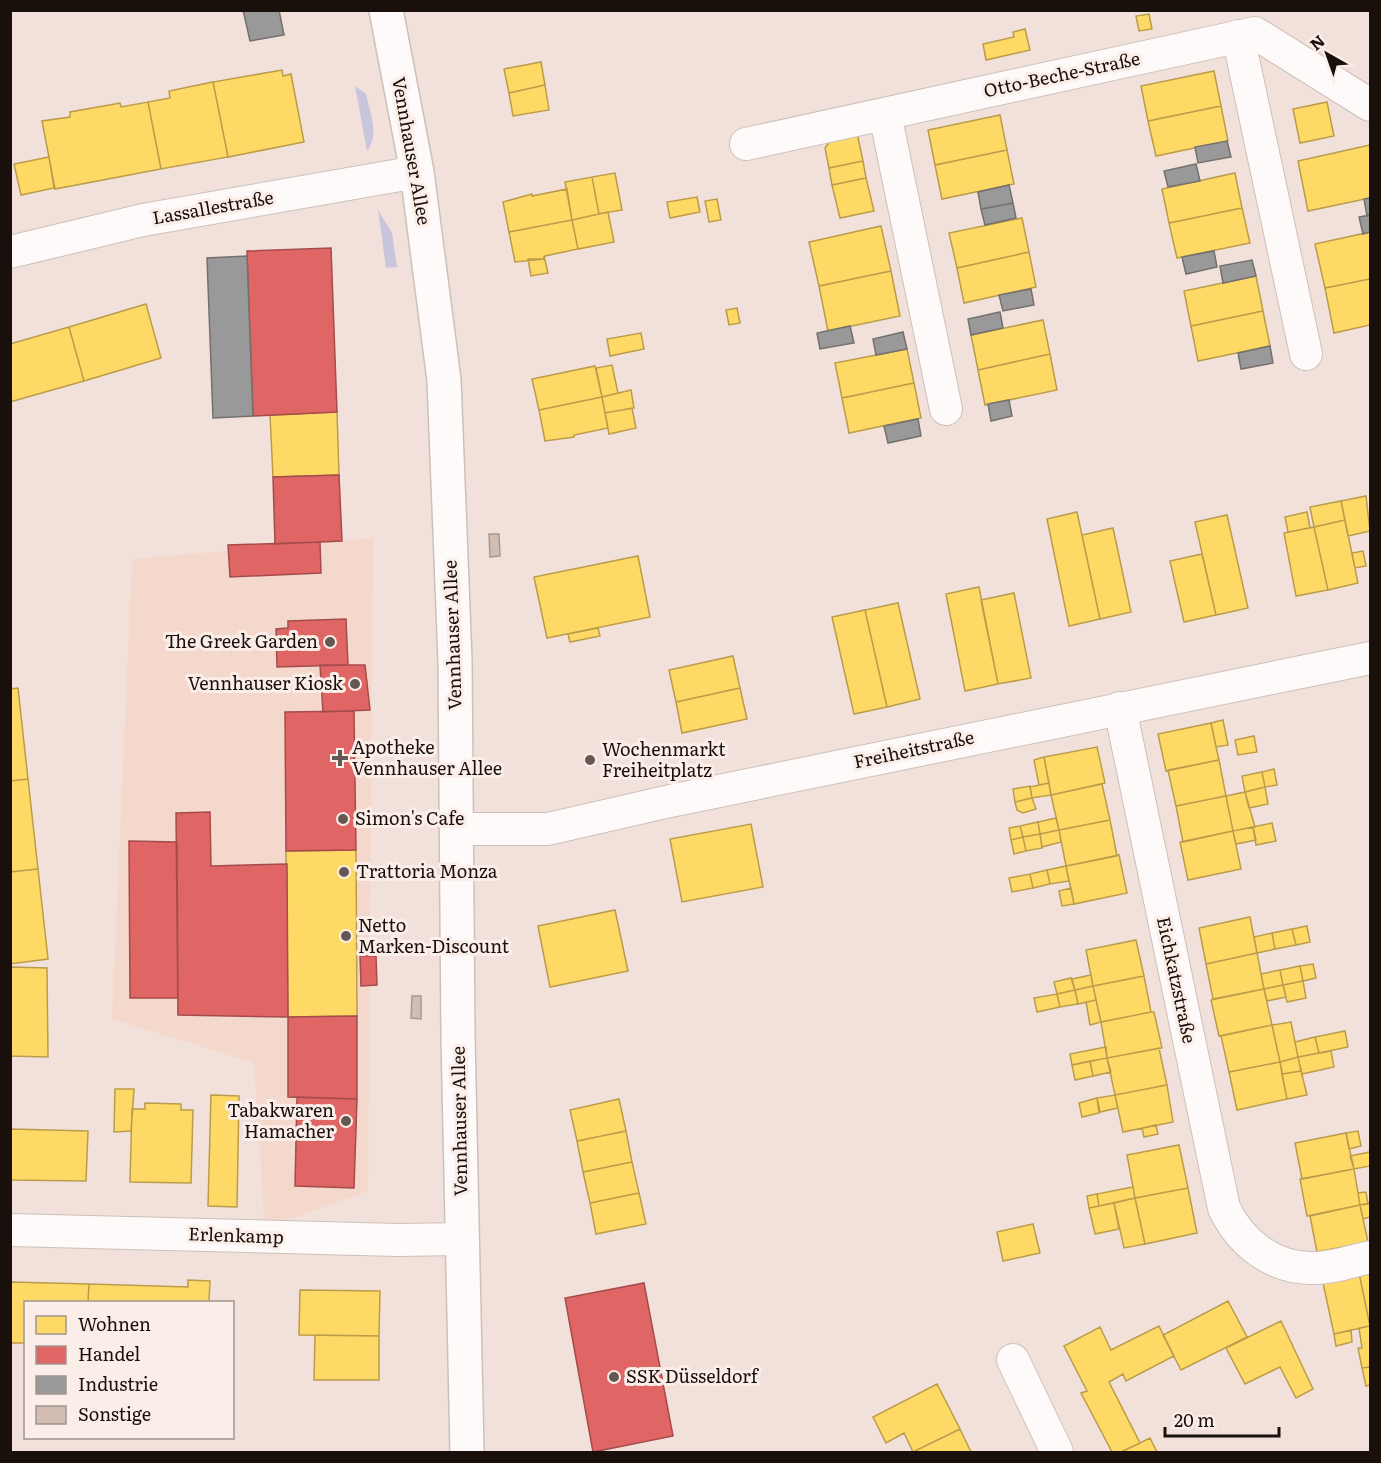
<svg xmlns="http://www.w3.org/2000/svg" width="1381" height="1463" font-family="Literata,serif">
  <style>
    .built { fill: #f4d8cc }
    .green { fill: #c9c5dd }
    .homes { fill: #ffd966; stroke: #ba9c4b; stroke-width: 1.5 }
    .shops { fill: #e06666; stroke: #a44c4b; stroke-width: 1.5 }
    .industry { fill: #999; stroke: #73706e; stroke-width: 1.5 }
    .building { fill: #d3bcb2; stroke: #a69994; stroke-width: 1.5 }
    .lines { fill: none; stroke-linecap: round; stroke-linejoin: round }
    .street-casing { stroke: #cdc0ba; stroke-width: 34 }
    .secondary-casing { stroke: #cdc0ba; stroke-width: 36 }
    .street { stroke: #fdfaf9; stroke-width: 32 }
    .secondary { stroke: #fdfaf9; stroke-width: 33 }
    .poi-dot { fill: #655853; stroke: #fbeee9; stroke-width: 2 }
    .labels { text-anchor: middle; stroke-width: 6; stroke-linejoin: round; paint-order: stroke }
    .street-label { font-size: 18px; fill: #190f0b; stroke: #fbeee9 }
    .poi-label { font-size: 18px; fill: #190f0b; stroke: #fbeee9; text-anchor: start }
  </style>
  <rect width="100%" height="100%" fill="#f2e1da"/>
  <!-- built -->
  <path class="built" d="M373,538L368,1191L265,1229L254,1063L112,1019L132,559Z"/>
  <!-- green -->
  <path class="green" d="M355,86L366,94C370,113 380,134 367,151Z
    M378,210L392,233L397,267L386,268Z"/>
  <!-- homes -->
  <path class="homes" d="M1149,14L1152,29L1139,31L1136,16Z
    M1025,29L1030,50L986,60L983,44L1014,37L1013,32Z
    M541,62L545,85L509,93L504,69Z
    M282,70L283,76L291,74L304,142L228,157L213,82Z
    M1214,71L1221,106L1148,121L1141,86Z
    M213,82L228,157L161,169L148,102L170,98L169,91Z
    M545,85L549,110L513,116L509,93Z
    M148,102L161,169L55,189L42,121L70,117V112L120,103L121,107Z
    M1327,102L1334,136L1300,143L1293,109Z
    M1221,106L1228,141L1156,156L1148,121Z
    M1000,115L1007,150L935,165L928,130Z
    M856,128L863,161L829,168L825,148L837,132Z
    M1370,145V198L1308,211L1298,161Z
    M1007,150L1014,184L942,199L935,165Z
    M49,157L54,188L21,195L14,164Z
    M863,161L866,178L832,185L829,168Z
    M615,173L622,210L599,214L592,177Z
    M1235,173L1242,208L1169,223L1162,189Z
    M592,177L599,214L572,220L565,182Z
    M866,178L874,211L840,218L832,185Z
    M567,189L572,220L509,232L503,202L532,194V196Z
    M697,197L700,212L670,218L667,202Z
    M717,199L721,220L709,222L705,201Z
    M1242,208L1250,243L1177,258L1169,223Z
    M608,212L614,242L578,249L572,220Z
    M1022,218L1029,252L957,268L949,233Z
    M572,220L578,249L545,256L544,259L515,262L509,232Z
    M881,226L891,271L819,286L809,242Z
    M1370,232V279L1325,288L1315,244Z
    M1029,252L1036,287L964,303L957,268Z
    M544,256L548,273L531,276L528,259H544Z
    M891,271L900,316L828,331L819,286Z
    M1256,276L1263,311L1191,326L1184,291Z
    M1370,279V325L1334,333L1325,288Z
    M146,304L161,358L84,381L69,327Z
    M737,308L740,323L729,325L726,310Z
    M1263,311L1270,346L1198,361L1191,326Z
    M1043,320L1050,354L978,370L971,335Z
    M69,327L84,381L10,402V344Z
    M641,333L644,349L610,356L607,339Z
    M907,349L914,383L842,398L835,363Z
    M1050,354L1057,390L985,405L978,370Z
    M612,365L618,393L602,397L596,368Z
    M595,366L602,397L539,410L532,379Z
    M914,383L921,418L849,433L842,398Z
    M631,390L634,408L605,413L602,397Z
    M602,397L608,428L574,435V437L545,441L539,410Z
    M632,408L636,428L609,434L605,413Z
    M337,412L339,475L273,477L270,415Z
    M1366,496L1370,531L1348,536L1341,501Z
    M1341,501L1345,520L1314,527L1310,507Z
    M1077,512L1100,619L1069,626L1047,519Z
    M1307,512L1310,528L1288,532L1285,517Z
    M1227,515L1248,608L1216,615L1195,522Z
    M1345,520L1358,583L1328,590L1314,527Z
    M1314,527L1328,590L1296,596L1284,533Z
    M1113,528L1131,612L1100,619L1082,535Z
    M1363,551L1366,566L1355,568L1352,553Z
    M1202,554L1216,615L1184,622L1170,561Z
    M638,556L650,617L547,638L534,577Z
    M979,587L998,684L965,691L946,594Z
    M1014,593L1031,678L998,684L981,600Z
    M898,603L920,699L887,707L865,610Z
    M865,610L887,707L854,714L832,617Z
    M598,628L600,636L570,642L568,634Z
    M733,656L740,688L676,702L669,670Z
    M18,688L28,779L10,781V689Z
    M740,688L747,719L682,733L676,702Z
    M1223,720L1228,745L1216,747L1211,723Z
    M1211,723L1219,760L1166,771L1158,734Z
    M1254,736L1257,752L1238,755L1235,740Z
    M1097,747L1105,783L1051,795L1044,757Z
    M1044,757L1049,783L1039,785L1034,760Z
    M1219,760L1226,796L1176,806L1168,770Z
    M1274,769L1277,785L1265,787L1262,772Z
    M1262,772L1265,787L1245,792L1242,776Z
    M28,779L38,869L10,872V781Z
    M1049,783L1051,795L1032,798L1030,787Z
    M1102,784L1110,820L1059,830L1051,795Z
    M1030,786L1032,798L1015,802L1013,789Z
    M1265,787L1268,804L1249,808L1245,792Z
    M1245,792L1255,827L1233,831L1226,796Z
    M1226,796L1233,831L1183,842L1176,806Z
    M1032,798L1036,809L1023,813L1017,810L1015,802Z
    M1056,818L1059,830L1040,834L1038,822Z
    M1110,820L1117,856L1066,866L1059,830Z
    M1038,822L1040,834L1023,837L1020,826Z
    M1272,823L1276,841L1256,845L1253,827Z
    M751,824L763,887L682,902L670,839Z
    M1020,826L1023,837L1011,840L1009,828Z
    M1253,827L1256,840L1236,844L1233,831Z
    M1059,830L1061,842L1042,847L1040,834Z
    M1233,831L1241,869L1188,880L1180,842Z
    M1040,834L1042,848L1026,851L1023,837Z
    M1023,837L1026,851L1014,854L1011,840Z
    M356,850L357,1016L288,1017L286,851Z
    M1119,855L1127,893L1074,904L1066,866Z
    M1066,866L1069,881L1050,884L1047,870Z
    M38,869L48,959L10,964V872Z
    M1047,870L1050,884L1033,888L1030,874Z
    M1030,874L1033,888L1012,892L1009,878Z
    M1071,888L1074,904L1062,906L1059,891Z
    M615,910L628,971L550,987L538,926Z
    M1250,917L1257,953L1206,964L1199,928Z
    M1307,926L1310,942L1296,945L1292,929Z
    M1292,929L1296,945L1275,949L1272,933Z
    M1272,933L1275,949L1257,953L1254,937Z
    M1136,940L1144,976L1093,986L1086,950Z
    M1257,953L1264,989L1213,999L1206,964Z
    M1313,964L1316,978L1303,981L1300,966Z
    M1300,966L1303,981L1283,985L1280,970Z
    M10,967L47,968L48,1057L10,1056Z
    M1280,970L1283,985L1264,989L1261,974Z
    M1091,975L1093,986L1075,990L1072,979Z
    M1144,976L1151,1012L1101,1022L1093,986Z
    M1071,978L1075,990L1057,994L1054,982Z
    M1303,981L1306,998L1287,1002L1283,985Z
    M1283,985L1286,997L1267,1001L1264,989Z
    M1093,986L1096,1000L1078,1004L1075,990Z
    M1264,989L1272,1025L1219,1036L1211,1000Z
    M1075,990L1078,1004L1060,1007L1057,994Z
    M1057,994L1060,1007L1037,1012L1034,998Z
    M1096,1000L1101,1022L1090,1025L1086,1002Z
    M1151,1012H1154L1162,1048L1107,1058L1101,1022Z
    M1291,1022L1298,1057L1280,1062L1272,1025Z
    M1272,1025L1280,1062L1229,1072L1221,1036Z
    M1345,1031L1348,1047L1319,1053L1315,1037Z
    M1315,1037L1319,1053L1298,1057L1295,1042Z
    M1106,1047L1107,1058L1072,1065L1070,1054Z
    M1159,1048L1167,1085L1115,1095L1107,1058Z
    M1331,1051L1334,1067L1302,1074L1298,1057Z
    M1298,1057L1301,1071L1282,1074L1280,1062Z
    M1107,1058L1111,1072L1093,1076L1090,1061Z
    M1090,1061L1093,1076L1075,1080L1072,1065Z
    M1280,1062L1287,1099L1237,1110L1229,1072Z
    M1301,1071L1307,1095L1287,1099L1282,1074Z
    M1167,1085L1173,1122L1123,1132L1115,1095Z
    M115,1089H134L131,1131L114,1132Z
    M211,1095L239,1096L237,1207L208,1206Z
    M1115,1095L1118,1108L1100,1112L1097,1098Z
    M1097,1098L1099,1113L1082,1117L1079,1103Z
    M619,1099L626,1131L577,1141L570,1110Z
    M145,1103L181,1104V1110H193L191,1183L130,1182L132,1109H145Z
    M1156,1125L1158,1134L1144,1137L1142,1128Z
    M10,1129L88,1131L86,1181L10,1180Z
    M626,1131L632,1162L583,1172L577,1141Z
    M1358,1131L1361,1146L1349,1149L1346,1133Z
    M1346,1133L1354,1169L1302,1179L1295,1143Z
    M1179,1145L1188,1188L1135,1198L1127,1155Z
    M1370,1152V1166L1354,1169L1350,1156Z
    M632,1162L639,1193L590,1203L583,1172Z
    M1354,1169L1360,1205L1307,1216L1300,1179Z
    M1133,1187L1135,1198L1099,1206L1097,1194Z
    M1188,1188L1197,1233L1145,1244L1135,1198Z
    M1366,1192L1368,1204L1360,1205L1358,1193Z
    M639,1193L646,1224L596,1234L590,1203Z
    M1097,1194L1099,1206L1089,1208L1087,1196Z
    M1135,1198L1145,1244L1124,1248L1114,1203Z
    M1114,1203L1119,1229L1095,1234L1089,1208Z
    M1370,1203V1217L1363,1219L1360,1205Z
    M1360,1205L1368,1242L1317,1252L1310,1216Z
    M1033,1224L1040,1253L1003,1261L997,1232Z
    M1370,1270V1326L1359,1273Z
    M1359,1273L1370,1326L1334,1334L1323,1283Z
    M188,1280L210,1281L209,1302H88L89,1284L188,1287Z
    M10,1282L89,1284L88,1302H26V1343H10Z
    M300,1290L380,1291L379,1336L299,1335Z
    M1228,1301L1247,1337L1181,1370L1163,1335Z
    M1281,1321L1313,1389L1296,1398L1280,1367L1245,1384L1226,1348Z
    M1159,1326L1174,1356L1126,1381L1123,1374L1109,1382L1140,1443L1121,1452H1112L1081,1393L1087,1391L1064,1346L1100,1327L1111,1350Z
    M1370,1326V1367L1362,1368L1358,1348H1362L1359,1328Z
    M1351,1330L1352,1342L1336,1346L1334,1334Z
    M315,1335L379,1336V1380H314Z
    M1370,1367V1385L1366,1386L1362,1368Z
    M937,1384L960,1429L913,1452L904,1433L886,1443L873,1417Z
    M960,1429L971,1452H912H913Z
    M1150,1438L1157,1452H1121L1140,1443Z"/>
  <!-- shops -->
  <path class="shops" d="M331,248L337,412L253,416L247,251Z
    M339,475L342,541L275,544L273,477Z
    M320,542L321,573L230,577L228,545Z
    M346,619L348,665L277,667L276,629L288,628V621Z
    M320,665H365L370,710L323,712Z
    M354,711L356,850L286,851L285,712Z
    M210,812L211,866L287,864L288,1017L178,1015L176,813Z
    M129,841L177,842L178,998H130Z
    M360,956H376L377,985L361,986Z
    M357,1016V1099L288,1097V1017Z
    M297,1097L357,1099L354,1188L295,1186Z
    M644,1283L673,1436L593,1452L565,1298Z"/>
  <!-- industry -->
  <path class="industry" d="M243,10H279L284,35L250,41Z
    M1227,141L1231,157L1198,163L1195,147Z
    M1196,164L1200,181L1168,187L1164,171Z
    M1009,185L1013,203L981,209L978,192Z
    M1370,198V215L1367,216L1364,199Z
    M1013,203L1016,218L985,225L981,209Z
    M1370,215V232L1363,234L1359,217Z
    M1214,251L1217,267L1186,274L1182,257Z
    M247,256L253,416L213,418L207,258Z
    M1252,260L1256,276L1223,283L1220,266Z
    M1031,289L1034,305L1003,311L999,295Z
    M1000,312L1003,328L971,335L968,319Z
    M850,326L854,343L820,349L817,333Z
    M903,332L907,349L876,355L873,339Z
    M1270,346L1273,363L1241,369L1238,353Z
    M1009,400L1012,416L991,421L988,404Z
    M918,419L921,436L888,443L884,426Z"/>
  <!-- building -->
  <path class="building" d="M489,534H499L500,556L490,557Z
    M412,996H421V1019L411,1018Z"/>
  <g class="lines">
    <defs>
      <path id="street" d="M1238,36L1306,354
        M885,114L946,409
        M746,144L1255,33L1370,105
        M10,252L143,220L417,172
        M1120,708L1224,1208C1240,1242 1272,1268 1311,1268C1330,1269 1352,1261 1370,1257
        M457,829H548L670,801L1370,658
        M10,1230L398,1240L462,1239
        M1013,1360L1057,1452"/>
      <path id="secondary" d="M386,10L417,172L444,380L455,660L458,1037L467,1452"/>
    </defs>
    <!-- street casing -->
    <use href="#street" class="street-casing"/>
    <!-- secondary casing -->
    <use href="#secondary" class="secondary-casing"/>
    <!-- street -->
    <use href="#street" class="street"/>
    <!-- secondary -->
    <use href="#secondary" class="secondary"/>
  </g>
  <!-- markers -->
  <g class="poi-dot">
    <circle cx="330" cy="642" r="6"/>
    <circle cx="355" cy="684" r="6"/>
    <path d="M337 749h6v6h6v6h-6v6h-6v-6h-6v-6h6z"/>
    <circle cx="590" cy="760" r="6"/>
    <circle cx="343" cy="819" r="6"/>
    <circle cx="344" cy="872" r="6"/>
    <circle cx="346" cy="936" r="6"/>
    <circle cx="346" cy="1121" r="6"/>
    <circle cx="614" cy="1377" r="6"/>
  </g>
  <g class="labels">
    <!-- street labels -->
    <g class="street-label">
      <text transform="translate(1062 75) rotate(-12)" y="6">Otto-Beche-Straße</text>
      <text transform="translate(411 151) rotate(80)" y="6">Vennhauser Allee</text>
      <text transform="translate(213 208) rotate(-10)" y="6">Lassallestraße</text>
      <text transform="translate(453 635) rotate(-92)" y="6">Vennhauser Allee</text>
      <text transform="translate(914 750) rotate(-12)" y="6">Freiheitstraße</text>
      <text transform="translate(1176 980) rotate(78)" y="6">Eichkatzstraße</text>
      <text transform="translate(460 1121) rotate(-91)" y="6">Vennhauser Allee</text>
      <text transform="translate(236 1236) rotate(2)" y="6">Erlenkamp</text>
    </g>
    <!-- poi labels -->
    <g class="poi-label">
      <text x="318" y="648" text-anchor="end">The Greek Garden</text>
      <text x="343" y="690" text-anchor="end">Vennhauser Kiosk</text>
      <text x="352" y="754">Apotheke<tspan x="352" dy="21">Vennhauser Allee</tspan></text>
      <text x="602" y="756">Wochenmarkt<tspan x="602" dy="21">Freiheitplatz</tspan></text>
      <text x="355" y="825">Simon's Cafe</text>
      <text x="356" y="878">Trattoria Monza</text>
      <text x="358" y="932">Netto<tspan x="358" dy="21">Marken-Discount</tspan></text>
      <text x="334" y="1117" text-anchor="end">Tabakwaren<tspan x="334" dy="21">Hamacher</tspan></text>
      <text x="626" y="1383">SSK Düsseldorf</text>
    </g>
  </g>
  <!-- border -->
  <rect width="1381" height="1463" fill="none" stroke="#190f0b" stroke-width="24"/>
  <!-- legend -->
  <rect x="24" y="1301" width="210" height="138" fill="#fbeee9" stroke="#a19590" stroke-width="1.5"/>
  <rect x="36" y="1316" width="30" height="18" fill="#ffd966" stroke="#a19590" stroke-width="1.5"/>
  <text x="78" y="1331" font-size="18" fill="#190f0b">Wohnen</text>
  <rect x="36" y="1346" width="30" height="18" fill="#e06666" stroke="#a19590" stroke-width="1.5"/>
  <text x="78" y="1361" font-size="18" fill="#190f0b">Handel</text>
  <rect x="36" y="1376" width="30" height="18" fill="#999999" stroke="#a19590" stroke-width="1.5"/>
  <text x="78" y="1391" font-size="18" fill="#190f0b">Industrie</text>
  <rect x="36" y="1406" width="30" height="18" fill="#d3bcb2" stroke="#a19590" stroke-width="1.5"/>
  <text x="78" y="1421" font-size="18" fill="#190f0b">Sonstige</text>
  <!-- north arrow -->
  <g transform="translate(1327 54) rotate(320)" stroke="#fbeee9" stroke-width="4.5" paint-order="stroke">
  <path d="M0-4.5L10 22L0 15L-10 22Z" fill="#190f0b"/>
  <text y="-9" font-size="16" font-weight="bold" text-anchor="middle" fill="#190f0b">N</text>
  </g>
  <!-- scale -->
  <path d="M1165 1427v9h114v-9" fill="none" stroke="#190f0b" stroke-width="3"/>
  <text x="1174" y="1427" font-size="18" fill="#190f0b" stroke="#fbeee9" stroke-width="4.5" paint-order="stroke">20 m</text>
</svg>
